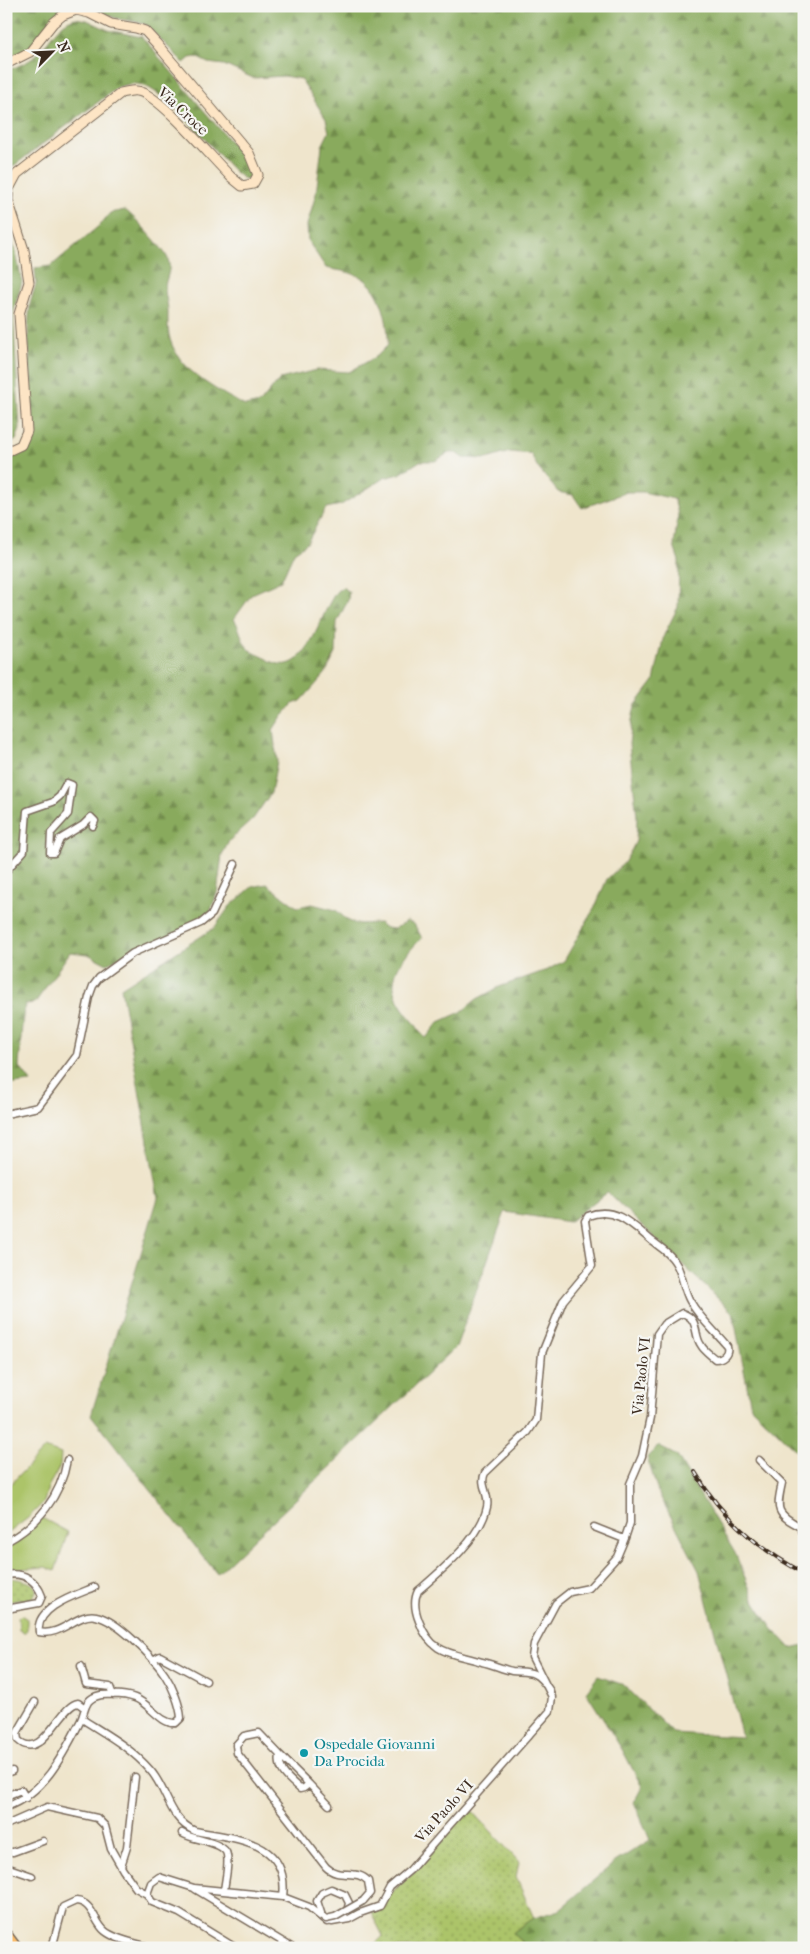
<svg xmlns="http://www.w3.org/2000/svg" width="810" height="1954" font-family="'IM FELL French Canon',serif">
  <style>
    .grass { fill: url(#grass-dots); stroke: #747744 }
    .forest { fill: url(#forest-firs); stroke: #626a3e }
    .green { fill: #acc469; stroke: #747744 }
    .lines { fill: none; stroke-linecap: round; stroke-linejoin: round }
    .street-casing { stroke: #7a6b5b; stroke-width: 9 }
    .secondary-casing { stroke: #7a6b5b; stroke-width: 11 }
    .highway-casing { stroke: #7a6b5b; stroke-width: 15 }
    .street { stroke: #fff; stroke-width: 6 }
    .secondary { stroke: #fde5c5; stroke-width: 9 }
    .highway { stroke: #fbbe6e; stroke-width: 12 }
    .rail-casing { stroke: #3b2a1e; stroke-width: 4 }
    .rail { stroke: #f6f6f2; stroke-width: 2; stroke-dasharray: 5.5; stroke-linecap: butt }
    .street-bridge-casing { stroke: #7a6b5b; stroke-width: 9; stroke-linecap: butt }
    .street-bridge { stroke: #fff; stroke-width: 6 }
    .culture-dot { fill: #0f9aa8; stroke: #f6f6f2; stroke-width: 2 }
    .labels { text-anchor: middle; stroke-width: 4.5; stroke-linejoin: round; paint-order: stroke }
    .street-label { font-size: 15px; fill: #3b2a1e; stroke: #f6f6f2 }
    .culture-label { font-size: 15px; fill: #0d838f; stroke: #f6f6f2; text-anchor: start }
  </style>
  <defs>
    <pattern id="grass-dots" width="8" height="8" patternUnits="userSpaceOnUse" patternTransform="scale(1.25)"><rect width="8" height="8" fill="#acc469"/><path d="M2 2h.1M6 6h.1" fill="none" stroke="#8d9f56" stroke-width="1.8" stroke-linecap="round"/></pattern>
    <pattern id="forest-firs" width="22" height="20" patternUnits="userSpaceOnUse" patternTransform="scale(1.25)"><rect width="22" height="20" fill="#89aa5d"/><path d="M5 1l3.5 6h-7zM16 11l3.5 6h-7z" fill="#718b4c"/></pattern>
  </defs>
  <rect width="100%" height="100%" fill="#f6f6f2"/>
  <filter id="ink" filterUnits="userSpaceOnUse"><feTurbulence type="fractalNoise" baseFrequency=".02" numOctaves="2"/><feDisplacementMap in="SourceGraphic" scale="10" xChannelSelector="R" yChannelSelector="G"/><feConvolveMatrix kernelMatrix="1 2 1 2 8 2 1 2 1" color-interpolation-filters="sRGB"/></filter>
  <filter id="wash" filterUnits="userSpaceOnUse"><feTurbulence type="fractalNoise" baseFrequency=".0096" numOctaves="4" result="noise"/><feDisplacementMap in="SourceGraphic" scale="20" xChannelSelector="R" yChannelSelector="G"/><feGaussianBlur stdDeviation="1.12" result="paint"/><feColorMatrix in="noise" values="0 0 0 0 0 0 0 0 0 0 0 0 0 0 0 0 0 1.4 0 .05"/><feComposite in="paint" operator="in"/></filter>
  <g filter="url(#wash)">
    <rect width="100%" height="100%" fill="#efe5cc"/>
    <!-- grass -->
    <path class="grass" d="M6,1578C16,1578 47,1582 32,1598L6,1602Z
      M469,1807L519,1862L516,1877L534,1918L512,1933L528,1948H371L383,1936L371,1912L381,1910L389,1895L422,1864Z"/>
    <!-- forest -->
    <path class="forest" d="M8,6H70L32,46L6,62C6,54 3,39 6,32C12,20 16,20 8,6Z
      M90,6H804V1458L751,1407L733,1313L607,1192L569,1222L505,1212L456,1347L217,1574L91,1415L158,1198L121,988L214,928L230,906L252,887L267,884L297,907L312,904L336,910L347,920L356,924L379,923L386,928L394,929L407,921L414,924L422,938C393,966 382,987 412,1020C417,1025 420,1034 426,1038L439,1022L461,1012L477,999L499,987L547,970L564,961L595,907L607,879L624,863L632,849L636,841L637,817L629,744L632,720L635,706L654,681L664,635L678,607L679,561L674,546L678,514L674,499L643,492H627L582,508L573,495L558,492L538,468L531,454L510,452L487,459L463,458L456,453H449L435,461H420L400,474L384,478L341,505L326,508L307,543L294,552L281,581L252,594L234,619C240,627 241,640 247,647C251,653 261,655 267,659C307,684 318,615 337,591L343,587L349,592L348,600L337,622L336,653L325,674L301,701L293,704L282,716L273,730L277,761L271,793L253,819L229,841L222,855L217,893L210,913L204,920L162,939L147,943L107,964L88,954L70,952L35,1003L25,1004C21,1024 21,1045 19,1066L31,1082L6,1085V459L18,454L27,443L33,424L28,330L30,304L36,284L35,268L51,266L100,225L110,213L125,210C134,216 165,250 168,259C172,272 165,278 165,289C165,296 168,303 168,311C168,325 167,336 174,349C188,376 219,391 245,406L260,403L280,379L317,370L349,372L377,356L388,345C389,322 381,284 356,275C347,271 335,270 326,268L308,241L307,225L316,194L322,146L329,132L326,119L301,79L284,76L253,78L224,65L208,63L196,57L190,58L184,63L146,25C135,20 124,21 113,17C105,14 99,9 90,6Z
      M75,18L87,20L108,30L142,37L243,157L250,170L249,178L244,179L235,172C216,152 168,95 145,86C135,82 128,84 118,87L12,167L6,176V71C15,67 28,63 35,56C50,43 55,24 75,18Z
      M6,226L16,253L22,282L13,313L20,429L16,440L6,446Z
      M658,1446L677,1456L735,1553L755,1602L772,1628L791,1648L804,1645V1934L792,1948H528L512,1933L534,1918L559,1910L615,1862L650,1840L634,1802L642,1787L623,1751L586,1692L598,1676L624,1685L673,1733L742,1737L699,1571L658,1492L647,1457Z"/>
    <!-- green -->
    <path class="green" d="M45,1448L61,1454L60,1466L48,1487L44,1502L28,1518L6,1535V1489Z
      M42,1518L68,1532L55,1571L45,1567L6,1570V1546L21,1537Z
      M21,1615L27,1619V1630L24,1633L19,1630L18,1618Z"/>
  </g>
  <g filter="url(#ink)">
    <g class="lines">
      <defs>
        <path id="street" d="M6,836L8,845L6,851
          M6,871L24,851L27,811L53,802L60,796L67,783L72,785L68,814L51,833L50,853H54L60,839L83,825L91,817L95,821L93,826
          M6,1114L38,1107L77,1055L89,997L93,986L99,978L133,953L201,923L212,914L235,864
          M759,1460L782,1483C776,1510 776,1514 801,1527L804,1536
          M594,1527L624,1539
          M6,1542C38,1525 61,1496 67,1460
          M6,1575C24,1572 36,1580 42,1596L39,1603L6,1609
          M153,1660L160,1656L206,1681
          M81,1666L86,1684L110,1687L113,1695
          M35,1702L17,1733L18,1740C42,1763 60,1705 78,1703L85,1708
          M82,1719C107,1735 130,1747 150,1770C168,1790 168,1819 195,1831C235,1839 290,1840 283,1897
          M280,1755L309,1784L304,1788L300,1789C289,1779 277,1771 280,1755L259,1733L244,1736L236,1745L237,1753L326,1867C339,1880 356,1868 368,1881L370,1893L363,1901
          M6,1773L12,1771
          M309,1784L329,1805
          M6,1796L21,1790L26,1798
          M6,1807C45,1793 63,1755 81,1720C84,1714 84,1708 88,1702C91,1698 96,1696 101,1695C112,1694 125,1694 135,1698C149,1703 161,1725 176,1723L181,1718C180,1705 173,1687 165,1675C154,1658 117,1620 96,1616C77,1612 62,1637 39,1632C35,1607 76,1595 95,1587
          M6,1825L47,1807L97,1818L105,1826L111,1849L123,1870L136,1888L147,1894
          M182,1833C192,1840 226,1842 227,1855C229,1866 225,1880 224,1891
          M6,1852H13L43,1841
          M121,1866L127,1847L135,1777
          M6,1867L32,1876
          M195,1889L293,1948
          M332,1922L349,1919L360,1913L380,1906L390,1887L410,1870L550,1711L552,1697L532,1657L534,1644L556,1603L570,1592L589,1588L617,1557L625,1538L630,1523V1484L642,1456L650,1418L657,1334L664,1324L682,1313C700,1319 693,1334 701,1345C704,1351 711,1355 715,1359C722,1359 729,1354 727,1346C715,1331 700,1319 690,1301C683,1289 683,1274 675,1262C670,1253 660,1247 652,1241C633,1225 614,1205 588,1216L585,1221L592,1266L563,1301L542,1353L536,1420L528,1432L485,1473C479,1485 490,1494 487,1507C481,1538 441,1571 418,1591C413,1601 415,1611 419,1621C431,1655 453,1653 482,1662C492,1664 502,1669 512,1671C519,1672 528,1671 534,1674C541,1677 546,1685 550,1691
          M52,1948L63,1907L76,1901C93,1902 94,1922 105,1931C116,1940 137,1943 151,1948
          M236,1948L179,1913L152,1902L147,1894L151,1883L159,1877L194,1888L283,1897L309,1907L327,1922L338,1920L347,1912L349,1903L345,1895L331,1889L322,1893L317,1901L322,1916"/>
        <path id="secondary" d="M6,64L30,52L53,23L63,15L76,10L89,13L111,24L136,28L145,31L156,43L249,153L258,175L253,184L242,186L231,177C209,155 170,107 144,93C136,89 130,91 121,93L17,174L9,189L8,200L24,250L29,282L19,314L27,431L21,445L6,452"/>
        <path id="highway" d="M6,1936L15,1948"/>
      </defs>
      <!-- street casing -->
      <use href="#street" class="street-casing"/>
      <!-- secondary casing -->
      <use href="#secondary" class="secondary-casing"/>
      <!-- highway casing -->
      <use href="#highway" class="highway-casing"/>
      <!-- street -->
      <use href="#street" class="street"/>
      <!-- secondary -->
      <use href="#secondary" class="secondary"/>
      <!-- highway -->
      <use href="#highway" class="highway"/>
      <defs>
        <path id="rail" d="M695,1472C721,1517 758,1549 804,1573"/>
      </defs>
      <!-- rail casing -->
      <use href="#rail" class="rail-casing"/>
      <!-- rail -->
      <use href="#rail" class="rail"/>
      <defs>
        <path id="street-bridge" d="M322,1916L326,1919L335,1917L363,1901"/>
      </defs>
      <!-- street-bridge casing -->
      <use href="#street-bridge" class="street-bridge-casing"/>
      <!-- street-bridge -->
      <use href="#street-bridge" class="street-bridge"/>
    </g>
  </g>
  <!-- markers -->
  <circle class="culture-dot" cx="304" cy="1753" r="5"/>
  <g class="labels">
    <!-- street labels -->
    <g class="street-label">
      <text transform="translate(183 111) rotate(43)" y="5">Via Croce</text>
      <text transform="translate(641 1376) rotate(-84)" y="5">Via Paolo VI</text>
      <text transform="translate(444 1811) rotate(-48)" y="5">Via Paolo VI</text>
    </g>
    <!-- culture labels -->
    <g class="culture-label">
      <text x="314" y="1749">Ospedale Giovanni<tspan x="314" dy="17">Da Procida</tspan></text>
    </g>
  </g>
  <!-- margin -->
  <rect width="810" height="1954" fill="none" stroke="#f6f6f2" stroke-width="25"/>
  <!-- north arrow -->
  <g transform="translate(52 52) rotate(66)" stroke="#f6f6f2" stroke-width="4" paint-order="stroke">
  <path d="M0-4L9 19L0 12L-9 19Z" fill="#3b2a1e"/>
  <text y="-8" font-size="14" font-weight="bold" text-anchor="middle" fill="#3b2a1e">N</text>
  </g>
</svg>
